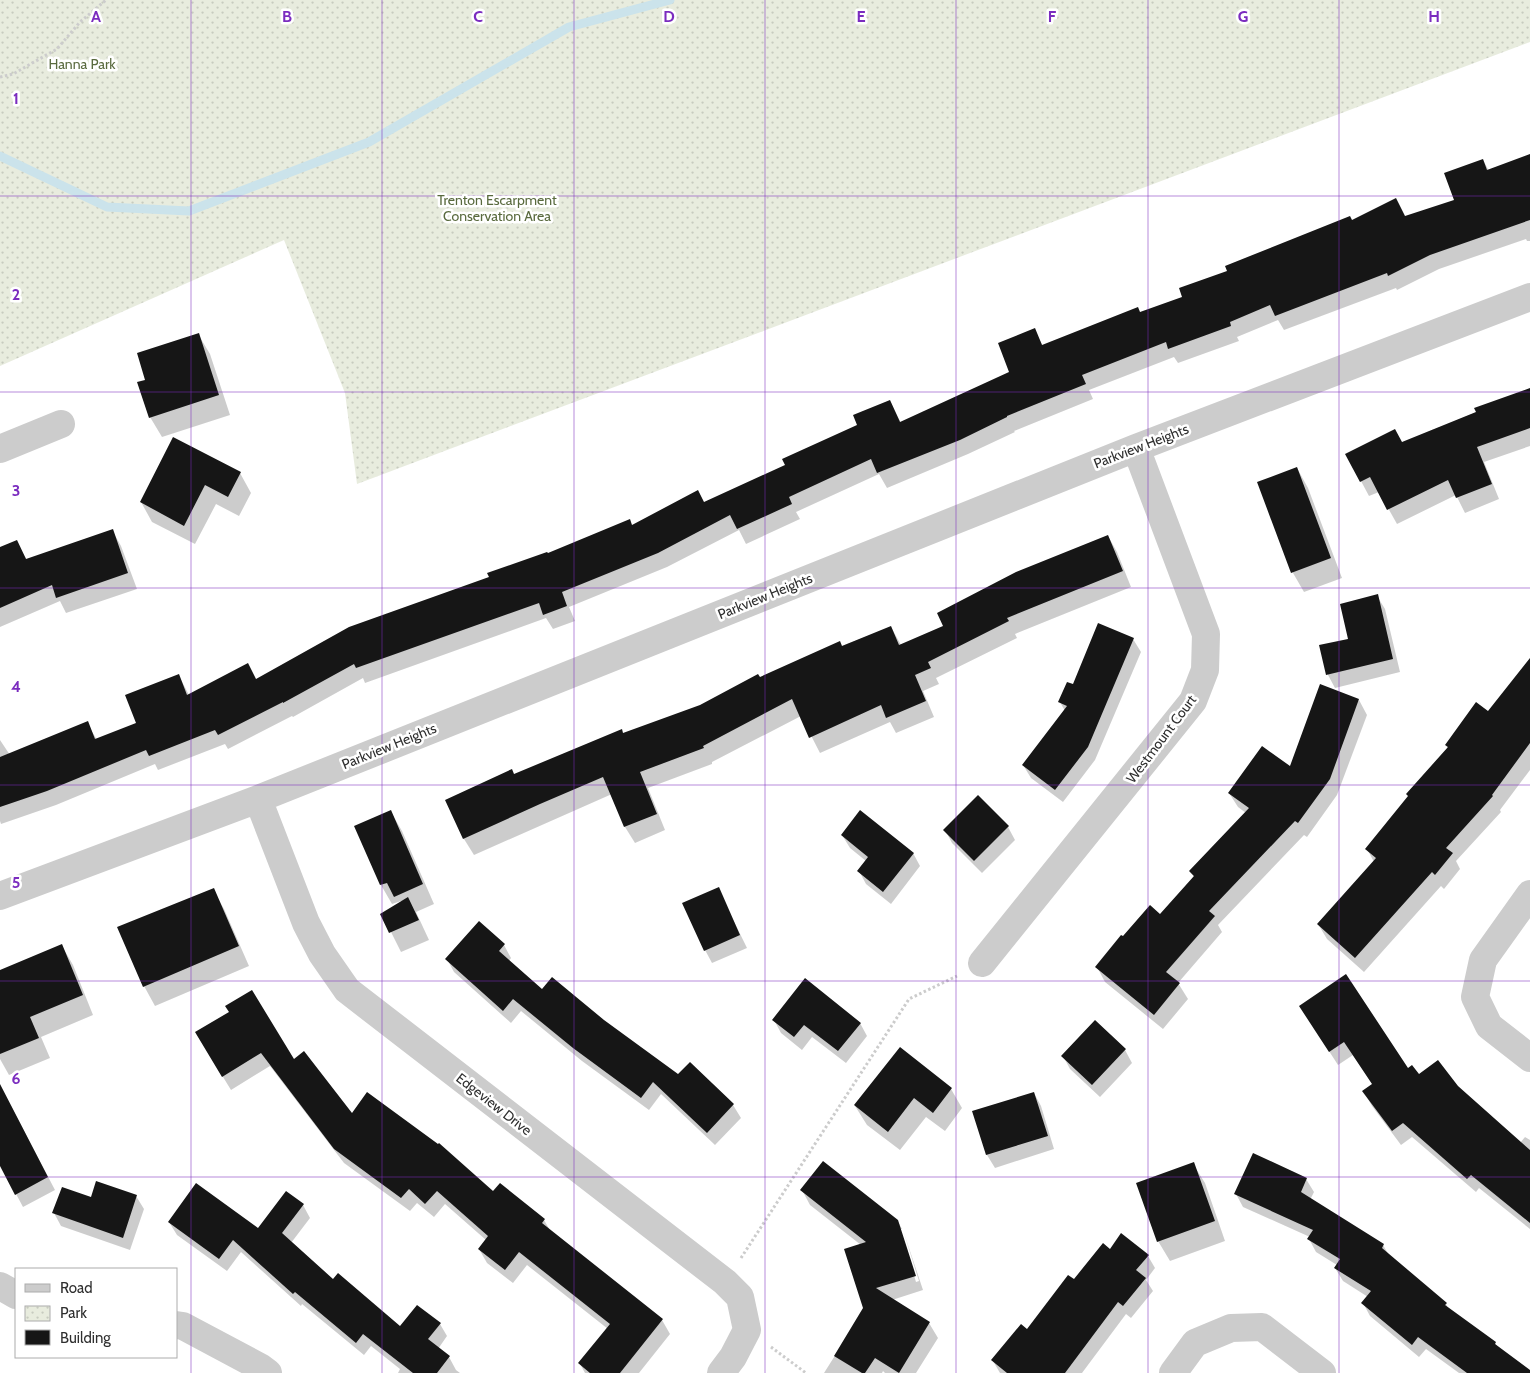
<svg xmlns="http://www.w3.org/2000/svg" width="1530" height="1373" font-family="Cabin,sans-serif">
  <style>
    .park { fill: url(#park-dots) }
    .shadow { fill: #0003 }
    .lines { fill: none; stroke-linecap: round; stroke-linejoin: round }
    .stream { stroke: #cbe3eb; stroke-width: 9 }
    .building { fill: #161616 }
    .path { stroke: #ccc; stroke-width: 3; stroke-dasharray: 2.5 2.5; stroke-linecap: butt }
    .street { stroke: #ccc; stroke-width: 28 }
    .grid { fill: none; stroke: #7b2cbf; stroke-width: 1; stroke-opacity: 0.55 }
    .labels { text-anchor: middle; stroke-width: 5; stroke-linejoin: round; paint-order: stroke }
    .park-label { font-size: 14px; fill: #596a3e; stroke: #fff }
    .street-label { font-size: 14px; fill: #2f2f2f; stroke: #fff }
    .grid-label { font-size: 16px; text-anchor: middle; font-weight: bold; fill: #7b2cbf; stroke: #fff; stroke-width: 5; stroke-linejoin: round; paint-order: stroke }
  </style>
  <defs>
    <pattern id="park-dots" width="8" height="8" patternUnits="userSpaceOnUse" patternTransform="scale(1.25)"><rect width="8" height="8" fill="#e8ecde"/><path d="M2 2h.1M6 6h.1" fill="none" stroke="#c7cbbf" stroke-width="1.8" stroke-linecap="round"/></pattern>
  </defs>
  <rect width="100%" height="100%" fill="#fff"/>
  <!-- park -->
  <path class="park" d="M0,0H1530V42L357,484L345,393L284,240L0,366Z"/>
  <!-- shadow -->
  <path class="shadow" d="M1530,155V241H1527L1526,239L1439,269L1397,290L1396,288L1284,330L1278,320L1237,337L1239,341L1178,363L1174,357L1089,390L1093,399L1014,431L1015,432L968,454L887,488L879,474L796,512L800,519L746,544L739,530L667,567L569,607L575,621L553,629L546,618L365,683L363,678L293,717L292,716L228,749L225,744L158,770L155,764L56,805L1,824L0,821V740L10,755L87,723L97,740L137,723L179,676L189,695L256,680L490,577L547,555L704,503L787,465L858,425L890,401L901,423L1011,372L1034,330L1043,346L1183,298L1229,272L1352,221L1405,217L1455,201L1483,160L1489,171Z
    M198,334L210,354L230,415L162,437L150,417L147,381Z
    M1530,390V446L1484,462L1499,499L1465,513L1456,495L1397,524L1379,492L1369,496L1347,455L1402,443Z
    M1297,468L1308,488L1342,578L1304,592L1293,573L1259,482Z
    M240,473L251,493L239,516L216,504L195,544L152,522L141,502Z
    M112,530L121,546L137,589L66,613L60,601L0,627V549L16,542L27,560Z
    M1108,536L1117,552L1131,587L1015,634L1017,638L936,678L939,684L923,691L934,717L896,733L890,722L820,753L801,716L712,762V764L648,788L665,830L635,843L625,827L612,794L474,855L464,839L447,800L700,706L759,678L891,627L901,645L945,626Z
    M1377,596L1385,609L1400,672L1335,688L1328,675L1321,646L1349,640Z
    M1133,639L1141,652L1095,760L1063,802L1031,778L1023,765L1065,711L1060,702L1073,686Z
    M1530,660V770L1500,810L1501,812L1456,861L1460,869L1444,889L1441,886L1364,972L1327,939L1318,924L1374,862L1367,849L1448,749L1446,745L1488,713Z
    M1359,700L1367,715L1337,795L1307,837L1304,835L1218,925L1222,932L1178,983L1188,999L1163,1029L1105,982L1097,967L1123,937L1161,916L1194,877L1190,871L1246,813L1238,807L1229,793L1290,768Z
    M391,812L402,831L434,904L416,912L429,940L401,952L382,914L402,902L401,901L392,904L381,885L356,827Z
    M1008,827L1015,840L982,873L952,843L945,830Z
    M842,835L913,853L920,866L891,904L866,884L859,871L866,861L850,848Z
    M718,889L747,948L712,963L705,950Z
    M213,890L224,909L249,966L155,1006L144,986Z
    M504,945L511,958L509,961L542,991L603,1021L678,1076L733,1105L741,1118L715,1145L661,1094L649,1110L582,1061L521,1011L511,1023L454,972L447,959Z
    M62,946L73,965L93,1015L41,1037L50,1058L9,1075L0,1059V971Z
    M774,1020L860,1023L867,1036L846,1063L812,1037L802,1050L781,1033Z
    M1309,1020L1419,1076L1457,1087L1520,1143L1525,1137L1530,1140V1229L1479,1188L1476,1192L1412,1137L1401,1145L1372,1106L1364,1092L1373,1085L1353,1055L1338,1065Z
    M196,1033L294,1060L352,1115L544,1220L551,1232L662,1320L670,1334L639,1373H585L580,1364L608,1329L527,1265L513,1283L487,1263L479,1249L486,1240L445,1204L434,1217L417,1203L410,1211L344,1163L270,1066L231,1090Z
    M1125,1050L1132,1063L1100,1097L1070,1069L1063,1056Z
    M951,1089L962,1108L945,1131L926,1117L900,1150L867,1125L855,1106Z
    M1034,1093L1041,1106L1054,1149L995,1168L987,1155L974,1112Z
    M0,1095L11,1106L55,1190L23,1207L0,1164Z
    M1193,1164L1205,1183L1225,1241L1170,1261L1158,1241Z
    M1306,1179L1314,1192L1310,1200L1383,1245L1390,1257L1446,1304L1449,1310L1495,1343L1498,1348L1530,1371V1373H1459L1426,1349L1419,1357L1370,1316L1363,1303L1368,1297L1343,1281L1335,1268L1337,1265L1316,1252L1309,1239L1310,1237L1243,1207L1236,1194Z
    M802,1190L897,1220L902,1229H900L916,1282L919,1281L903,1230L923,1290L892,1300L929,1323L938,1338L916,1373H885L883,1371L882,1373H824L865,1308L861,1245L810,1205Z
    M136,1196L144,1209L130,1250L61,1226L54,1213L92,1199Z
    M303,1205L310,1218L291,1243L333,1281L401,1328L440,1324L447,1336L438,1349L449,1357L456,1370L460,1373H398L400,1369L371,1346L364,1355L302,1304L301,1306L241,1252L227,1271L177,1235L169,1222L259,1229Z
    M1110,1250L1148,1256L1155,1268L1146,1280L1153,1291L1131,1318L1126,1314L1082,1373H1000L993,1361L1027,1331L1075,1281Z"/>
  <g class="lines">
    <!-- stream -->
    <path class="stream" d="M0,156L107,207L189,211L369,142L569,27L670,0"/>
  </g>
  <!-- building -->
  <path class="building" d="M1530,154V220L1430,255L1388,276L1387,273L1275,316L1270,305L1230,322L1231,326L1168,349L1166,342L1082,375L1086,384L1007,416V417L960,440L877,473L871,459L789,497L792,504L737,529L730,515L658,553L562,592L567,606L543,615L539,603L356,668L354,664L283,703V702L218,735L215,730L149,756L146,750L47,791L0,807V757L88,721L95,739L136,723L125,695L179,674L187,695L248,663L256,679L349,627L489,577L487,573L547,552L548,553L630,519L632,525L698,490L704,502L785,465L782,459L857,425L853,415L890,400L900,422L1009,372L998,343L1035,328L1042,345L1138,307L1140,312L1182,297L1179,288L1227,271L1225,266L1350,216L1352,220L1396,198L1405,216L1454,200L1444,173L1483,159L1487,170Z
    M199,333L219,395L149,418L137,382L145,380L137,353Z
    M1530,388V428L1477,447L1492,484L1456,498L1448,480L1387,510L1370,477L1360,482L1345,454L1395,429L1402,442L1476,412L1474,408Z
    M173,437L241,472L228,497L205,485L184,526L140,502Z
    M1297,467L1331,558L1291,573L1257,482Z
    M113,529L128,573L56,598L52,585L0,608V547L17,540L26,559Z
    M1108,535L1123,571L1007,618L1009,621L928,662L931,668L915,675L926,701L886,718L881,705L809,738L792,699L703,746L704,748L640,772L657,814L624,827L603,777L540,804L463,839L445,800L512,769L514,774L622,729L623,733L700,705L758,674L760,677L840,641L842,646L891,626L899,645L943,626L937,613L1016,572Z
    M1378,594L1393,659L1326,675L1319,645L1348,639L1340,604Z
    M1098,623L1134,638L1088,747L1055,790L1022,765L1067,706L1058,702L1067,682L1073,684Z
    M1530,658V743L1492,795L1493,796L1446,848L1453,853L1435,875L1432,872L1355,958L1317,924L1376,858L1365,849L1408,796L1406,794L1448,747L1445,745L1476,702L1488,711Z
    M1320,684L1359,699L1330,779L1298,823L1295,821L1209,911L1215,916L1166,972L1180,983L1154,1015L1095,967L1121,935L1123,936L1150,905L1160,914L1194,876L1189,871L1249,808L1228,793L1262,746L1290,766Z
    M978,795L1009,826L974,861L943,830Z
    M391,810L423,884L394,897L387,883L380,885L354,826Z
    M860,810L914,853L883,892L857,871L868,857L841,835Z
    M719,887L740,935L704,951L682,903Z
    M214,888L239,946L143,987L117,927Z
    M408,897L419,920L389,933L380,914Z
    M479,921L505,944L499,951L542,989L552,977L604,1020L678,1074L690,1062L734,1104L707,1133L653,1082L641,1098L573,1048L513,999L503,1011L445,959Z
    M62,944L83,995L30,1017L39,1038L0,1054V970Z
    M1346,974L1408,1068L1412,1065L1419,1074L1438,1060L1458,1086L1530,1150V1223L1471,1175L1467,1179L1403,1123L1392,1131L1362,1091L1372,1084L1344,1042L1329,1052L1299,1006Z
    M805,978L861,1023L838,1051L804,1025L794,1037L772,1020Z
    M252,990L294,1059L304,1051L352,1113L367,1092L438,1144L439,1143L493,1191L500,1183L545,1219L542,1223L663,1319L620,1373H590L578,1363L610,1324L519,1252L505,1270L478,1249L488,1236L437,1191L425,1204L409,1189L401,1198L334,1149L261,1053L222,1077L195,1032L229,1012L225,1006Z
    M1095,1020L1126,1049L1092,1085L1061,1056Z
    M900,1047L952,1088L933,1113L914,1098L888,1132L854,1105Z
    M0,1084L48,1177L15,1195L0,1166Z
    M1034,1092L1048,1136L986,1155L972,1111Z
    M1253,1153L1307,1178L1301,1192L1384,1244L1382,1248L1447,1303L1445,1305L1496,1342L1495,1344L1530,1370V1373H1467L1418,1337L1412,1345L1361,1303L1371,1291L1334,1268L1340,1259L1307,1239L1313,1230L1234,1194Z
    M823,1161L898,1220L916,1276L876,1288L930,1322L899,1373L875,1358L865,1373H862L834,1356L863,1308L844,1249L866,1242L800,1190Z
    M1194,1162L1215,1221L1157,1242L1136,1183Z
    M96,1181L137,1195L123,1238L52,1213L62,1187L91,1197Z
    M196,1183L258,1228L286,1191L304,1204L282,1233L333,1279L338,1273L400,1326L417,1305L441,1323L428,1339L450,1356L437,1373H413L363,1334L356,1343L295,1292L293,1294L233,1240L219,1259L168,1222Z
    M1121,1233L1149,1255L1136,1270L1146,1278L1123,1306L1118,1302L1065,1373H1007L991,1360L1021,1324L1027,1329L1068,1275L1074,1279L1103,1243L1110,1249Z"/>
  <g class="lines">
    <!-- path -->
    <path class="path" d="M0,77L13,74L57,49L80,22L106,0
      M741,1258L909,999L957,976
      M771,1347L806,1373"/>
    <!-- street -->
    <path class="street" d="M0,449L61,424
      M258,799L306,923L322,954L347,990L725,1282L740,1297L747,1330L733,1357L721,1373
      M1530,894L1483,960L1475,997L1489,1026L1530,1058
      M0,896L258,799L1136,448L1530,297
      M982,963L1193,701L1205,670L1206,634L1136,448
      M0,1286L16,1295
      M176,1325L183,1326L260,1367L268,1373
      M1173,1373L1195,1343L1231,1328L1262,1327L1322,1373"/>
  </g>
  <!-- grid -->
  <path class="grid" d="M191,0V1373M382,0V1373M574,0V1373M765,0V1373M956,0V1373M1148,0V1373M1339,0V1373M0,196H1530M0,392H1530M0,588H1530M0,785H1530M0,981H1530M0,1177H1530"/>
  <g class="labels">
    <!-- park labels -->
    <g class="park-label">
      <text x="82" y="69">Hanna Park</text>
      <text x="497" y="205">Trenton Escarpment<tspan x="497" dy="16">Conservation Area</tspan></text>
    </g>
    <!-- street labels -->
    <g class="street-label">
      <text transform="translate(1141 446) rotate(-21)" y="5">Parkview Heights</text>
      <text transform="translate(765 596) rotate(-22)" y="5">Parkview Heights</text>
      <text transform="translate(1161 739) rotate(-53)" y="5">Westmount Court</text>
      <text transform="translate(389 746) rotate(-22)" y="5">Parkview Heights</text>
      <text transform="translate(494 1104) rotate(38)" y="5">Edgeview Drive</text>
    </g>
  </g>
  <g class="grid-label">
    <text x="96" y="22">A</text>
    <text x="287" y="22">B</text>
    <text x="478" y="22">C</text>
    <text x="669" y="22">D</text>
    <text x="861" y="22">E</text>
    <text x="1052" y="22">F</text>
    <text x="1243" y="22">G</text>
    <text x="1434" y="22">H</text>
    <text x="16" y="104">1</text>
    <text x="16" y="300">2</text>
    <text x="16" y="496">3</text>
    <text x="16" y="692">4</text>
    <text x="16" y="888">5</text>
    <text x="16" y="1084">6</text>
  </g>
  <!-- legend -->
  <rect x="15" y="1268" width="162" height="90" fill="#ffffff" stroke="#acacac"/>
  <rect x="25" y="1284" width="25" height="8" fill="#cccccc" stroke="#acacac"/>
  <text x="60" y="1293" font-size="15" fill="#2f2f2f">Road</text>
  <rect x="25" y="1306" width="25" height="15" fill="url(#park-dots)" stroke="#acacac"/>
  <text x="60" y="1318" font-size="15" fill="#2f2f2f">Park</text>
  <rect x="25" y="1330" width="25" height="15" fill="#161616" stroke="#acacac"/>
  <text x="60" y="1343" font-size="15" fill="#2f2f2f">Building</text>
</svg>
